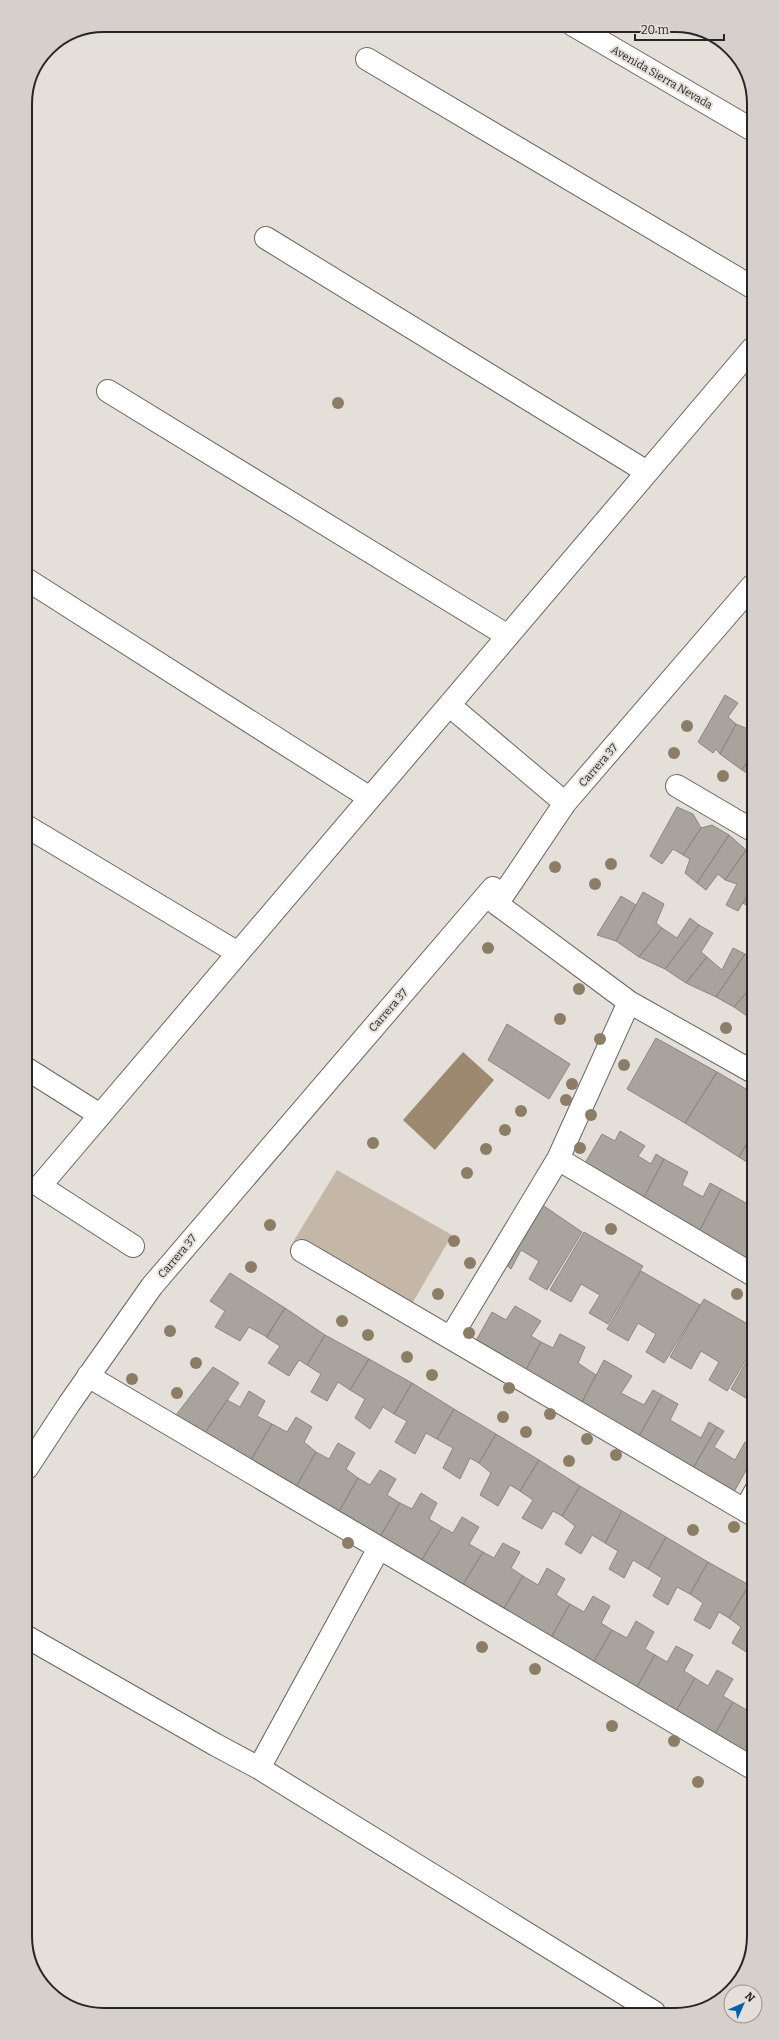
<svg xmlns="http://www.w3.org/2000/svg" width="779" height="2040" font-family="Bitter,serif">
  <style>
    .green { fill: #c5b7a7 }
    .water { fill: #9d8970 }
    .building { fill: #a8a39d; stroke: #8a8680 }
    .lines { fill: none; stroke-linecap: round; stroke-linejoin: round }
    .service-casing { stroke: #6a6660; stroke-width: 15 }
    .minor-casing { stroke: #6a6660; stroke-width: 24 }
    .secondary-casing { stroke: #6a6660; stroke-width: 24 }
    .service { stroke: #fff; stroke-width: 13 }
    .minor { stroke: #fff; stroke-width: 22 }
    .secondary { stroke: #fff; stroke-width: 22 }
    .tree { fill: #8c7d67 }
    .labels { text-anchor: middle; stroke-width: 4; stroke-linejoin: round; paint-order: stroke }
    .street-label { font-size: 11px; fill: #282624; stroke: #e4dfd9 }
    .rim { fill: none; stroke: #282624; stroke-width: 2 }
  </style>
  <rect width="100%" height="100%" fill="#e4dfd9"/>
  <!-- green -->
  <path class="green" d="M337,1170L452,1235L409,1309L293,1242Z"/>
  <!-- water -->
  <path class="water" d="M463,1052L494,1080L435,1150L403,1120Z"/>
  <!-- building -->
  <path class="building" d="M725,695L738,703L728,717L736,724L720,754L716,749L713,753L698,742Z
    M736,724L750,730L752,728V754L742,770L720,754Z
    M752,754V776L742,770Z
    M677,807L693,814L701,828L683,855L673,849L662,864L650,856Z
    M712,825L729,835L697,883L685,873L690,859L683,855L701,828Z
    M729,835L746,850L725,880L718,874L706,890L697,883Z
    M746,850L752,851V888L738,911L726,905L737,884L725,880Z
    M752,888V909L743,903Z
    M643,892L664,904L656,923L662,928L639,957L616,941Z
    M621,896L636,905L616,941L597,935Z
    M690,918L699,925L665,969L639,957L662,928L677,938Z
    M699,925L713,933L701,952L707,957L686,983L665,969Z
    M733,948L745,954L716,997L686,983L707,957L722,970Z
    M745,954L753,958L751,980H753V985L734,1007L716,997Z
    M753,985V1020L734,1007Z
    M507,1024L570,1064L549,1099L488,1060Z
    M656,1038L717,1072L685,1123L627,1089Z
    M717,1072L753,1093V1133L739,1157L685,1123Z
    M620,1131L645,1146L638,1156L651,1164L656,1154L664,1159L640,1205L581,1170L602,1134L615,1141Z
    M753,1132V1166L739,1157Z
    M664,1159L688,1172L682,1185L703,1197L710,1183L721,1189L696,1238L640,1205Z
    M721,1189L753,1207V1271L696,1238Z
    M541,1204L582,1232L547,1290L529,1279L539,1261L521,1250L511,1269L504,1263Z
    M584,1232L643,1266L608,1324L589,1313L600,1295L581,1284L571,1302L550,1290Z
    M641,1271L700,1305L664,1363L646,1352L656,1334L638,1323L628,1341L607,1329Z
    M230,1273L285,1308L267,1337L249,1327L240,1341L215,1327L225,1311L210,1301Z
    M704,1299L753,1327V1348L727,1391L709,1380L719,1362L701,1351L691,1369L670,1357Z
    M515,1306L541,1321L531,1336L541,1342L522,1377L472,1348L492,1312L506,1320Z
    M285,1308L325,1335L307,1365L299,1360L289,1376L268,1363L280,1346L266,1337Z
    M560,1334L585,1347L578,1363L596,1375L578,1410L522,1377L541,1342L553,1348Z
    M325,1335L369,1359L350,1390L338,1382L327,1401L311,1392L321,1374L307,1365Z
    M753,1350V1398L751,1401L731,1389Z
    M369,1359L412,1383L394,1414L383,1407L370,1429L355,1418L365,1399L350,1390Z
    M604,1360L632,1376L621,1393L644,1405L653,1390L662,1395L635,1443L578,1410Z
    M213,1367L239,1383L202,1437L173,1419Z
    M412,1383L454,1409L437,1439L426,1433L415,1454L395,1442L407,1421L394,1414Z
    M249,1391L265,1401L257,1416L272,1424L248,1465L202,1437L227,1400L240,1407Z
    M662,1395L678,1404L670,1420L701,1438L709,1422L717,1427L689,1475L635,1443Z
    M454,1409L496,1434L479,1463L470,1458L460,1479L443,1468L453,1448L437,1439Z
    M296,1417L312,1427L304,1442L316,1452L293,1492L248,1465L272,1424L287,1432Z
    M717,1427L724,1431L714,1447L735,1460L745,1442L753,1447V1458L730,1499L689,1475Z
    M496,1434L539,1460L520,1491L510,1485L498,1506L480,1495L491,1473L479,1463Z
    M338,1443L355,1453L346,1469L358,1478L336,1517L293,1492L316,1452L329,1459Z
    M539,1460L580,1486L562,1516L553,1511L542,1529L522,1518L533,1500L520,1491Z
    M380,1470L396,1479L387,1495L400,1503L377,1542L336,1517L358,1478L370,1485Z
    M580,1486L622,1511L605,1543L592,1535L581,1554L565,1544L575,1526L562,1516Z
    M421,1493L437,1503L429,1519L442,1527L418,1566L377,1542L400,1503L412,1509Z
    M622,1511L666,1537L648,1569L633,1560L624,1578L609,1569L618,1551L605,1543Z
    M462,1517L479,1527L469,1544L483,1552L459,1591L418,1566L442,1527L453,1533Z
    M666,1537L708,1562L690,1594L677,1587L668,1605L653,1596L662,1578L648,1569Z
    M503,1543L520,1552L511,1568L523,1576L500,1615L459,1591L483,1552L494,1558Z
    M708,1562L749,1585L729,1618L719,1612L710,1629L694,1620L703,1603L690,1594Z
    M547,1568L565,1579L556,1595L570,1604L548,1643L500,1615L523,1576L538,1585Z
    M749,1585L753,1588L754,1645L748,1653L732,1643L741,1627L729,1618Z
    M593,1596L610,1606L601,1623L612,1630L590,1668L548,1643L570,1604L584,1612Z
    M636,1621L654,1632L645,1649L655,1655L633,1694L590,1668L612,1630L627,1638Z
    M676,1646L693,1655L684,1671L695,1678L672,1718L633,1694L655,1655L667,1662Z
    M717,1670L733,1679L723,1696L733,1702L711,1741L672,1718L695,1678L708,1686Z
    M733,1702L750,1712L754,1705V1766L711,1741Z"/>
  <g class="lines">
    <defs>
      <path id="service" d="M741,1508L753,1486"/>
      <path id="minor" d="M367,59L752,287
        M266,238L647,472
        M108,391L508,636
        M26,579L370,798
        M449,705L565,803
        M677,786L752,830
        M26,826L238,953
        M497,904L629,1002L753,1072
        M27,1069L100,1115
        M558,1159L753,1275
        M133,1246L40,1186L752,349
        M302,1251L753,1515
        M451,1337L558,1159L629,1002
        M88,1376L754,1769
        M27,1468L69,1404L152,1286L493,888L497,904L565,803L752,586
        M27,1637L216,1745L259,1768L654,2012
        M259,1768L379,1548"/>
      <path id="secondary" d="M573,25L751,129"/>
    </defs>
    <!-- service casing -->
    <use href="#service" class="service-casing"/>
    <!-- minor casing -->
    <use href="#minor" class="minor-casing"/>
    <!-- secondary casing -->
    <use href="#secondary" class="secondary-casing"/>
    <!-- service -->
    <use href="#service" class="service"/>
    <!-- minor -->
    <use href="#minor" class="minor"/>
    <!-- secondary -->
    <use href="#secondary" class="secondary"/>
  </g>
  <!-- trees -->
  <g class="tree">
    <circle cx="338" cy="403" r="6"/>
    <circle cx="687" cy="726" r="6"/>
    <circle cx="674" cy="753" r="6"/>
    <circle cx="723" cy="776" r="6"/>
    <circle cx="611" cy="864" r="6"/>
    <circle cx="555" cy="867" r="6"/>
    <circle cx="595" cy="884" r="6"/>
    <circle cx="488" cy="948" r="6"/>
    <circle cx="579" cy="989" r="6"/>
    <circle cx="560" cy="1019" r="6"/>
    <circle cx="726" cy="1028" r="6"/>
    <circle cx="600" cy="1039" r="6"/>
    <circle cx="624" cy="1065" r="6"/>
    <circle cx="572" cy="1084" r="6"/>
    <circle cx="566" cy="1100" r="6"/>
    <circle cx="521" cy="1111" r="6"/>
    <circle cx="591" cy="1115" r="6"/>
    <circle cx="505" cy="1130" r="6"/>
    <circle cx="373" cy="1143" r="6"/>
    <circle cx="580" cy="1148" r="6"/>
    <circle cx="486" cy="1149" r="6"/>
    <circle cx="467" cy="1173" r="6"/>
    <circle cx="270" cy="1225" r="6"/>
    <circle cx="611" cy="1229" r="6"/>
    <circle cx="454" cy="1241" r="6"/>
    <circle cx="470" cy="1263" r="6"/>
    <circle cx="251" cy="1267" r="6"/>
    <circle cx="438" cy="1294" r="6"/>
    <circle cx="737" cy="1294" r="6"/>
    <circle cx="342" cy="1321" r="6"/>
    <circle cx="170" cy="1331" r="6"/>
    <circle cx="469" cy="1333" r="6"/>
    <circle cx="368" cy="1335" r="6"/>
    <circle cx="407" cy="1357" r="6"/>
    <circle cx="196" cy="1363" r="6"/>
    <circle cx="432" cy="1375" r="6"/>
    <circle cx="132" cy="1379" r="6"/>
    <circle cx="509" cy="1388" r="6"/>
    <circle cx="177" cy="1393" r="6"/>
    <circle cx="550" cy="1414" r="6"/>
    <circle cx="503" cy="1417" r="6"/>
    <circle cx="526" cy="1432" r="6"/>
    <circle cx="587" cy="1439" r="6"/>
    <circle cx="616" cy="1455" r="6"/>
    <circle cx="569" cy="1461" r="6"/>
    <circle cx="734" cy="1527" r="6"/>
    <circle cx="693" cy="1530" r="6"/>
    <circle cx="348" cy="1543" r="6"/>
    <circle cx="482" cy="1647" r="6"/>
    <circle cx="535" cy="1669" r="6"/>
    <circle cx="612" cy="1726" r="6"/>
    <circle cx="674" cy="1741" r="6"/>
    <circle cx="698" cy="1782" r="6"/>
  </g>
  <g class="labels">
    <!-- street labels -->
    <g class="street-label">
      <text transform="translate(662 77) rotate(30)" y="4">Avenida Sierra Nevada</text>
      <text transform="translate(598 765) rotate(-49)" y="4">Carrera 37</text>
      <text transform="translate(388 1010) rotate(-49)" y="4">Carrera 37</text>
      <text transform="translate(177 1256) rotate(-50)" y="4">Carrera 37</text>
    </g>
  </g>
  <!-- crop -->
  <path d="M0 0H779V2040H0ZM104 32H675A72 72 0 0 1 747 104V1936A72 72 0 0 1 675 2008H104A72 72 0 0 1 32 1936V104A72 72 0 0 1 104 32Z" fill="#d5d0cb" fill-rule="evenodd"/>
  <path class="rim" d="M104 32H675A72 72 0 0 1 747 104V1936A72 72 0 0 1 675 2008H104A72 72 0 0 1 32 1936V104A72 72 0 0 1 104 32Z"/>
  <!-- north arrow -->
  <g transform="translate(743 2004) rotate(45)"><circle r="19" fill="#e4dfd9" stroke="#999591"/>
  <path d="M0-3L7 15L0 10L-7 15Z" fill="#0760ad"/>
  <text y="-6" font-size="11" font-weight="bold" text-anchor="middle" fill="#282624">N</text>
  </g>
  <!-- scale -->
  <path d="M635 34v6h89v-6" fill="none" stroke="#282624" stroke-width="2"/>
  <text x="641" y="34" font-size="12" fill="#282624" stroke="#e4dfd9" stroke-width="3" paint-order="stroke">20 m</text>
</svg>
